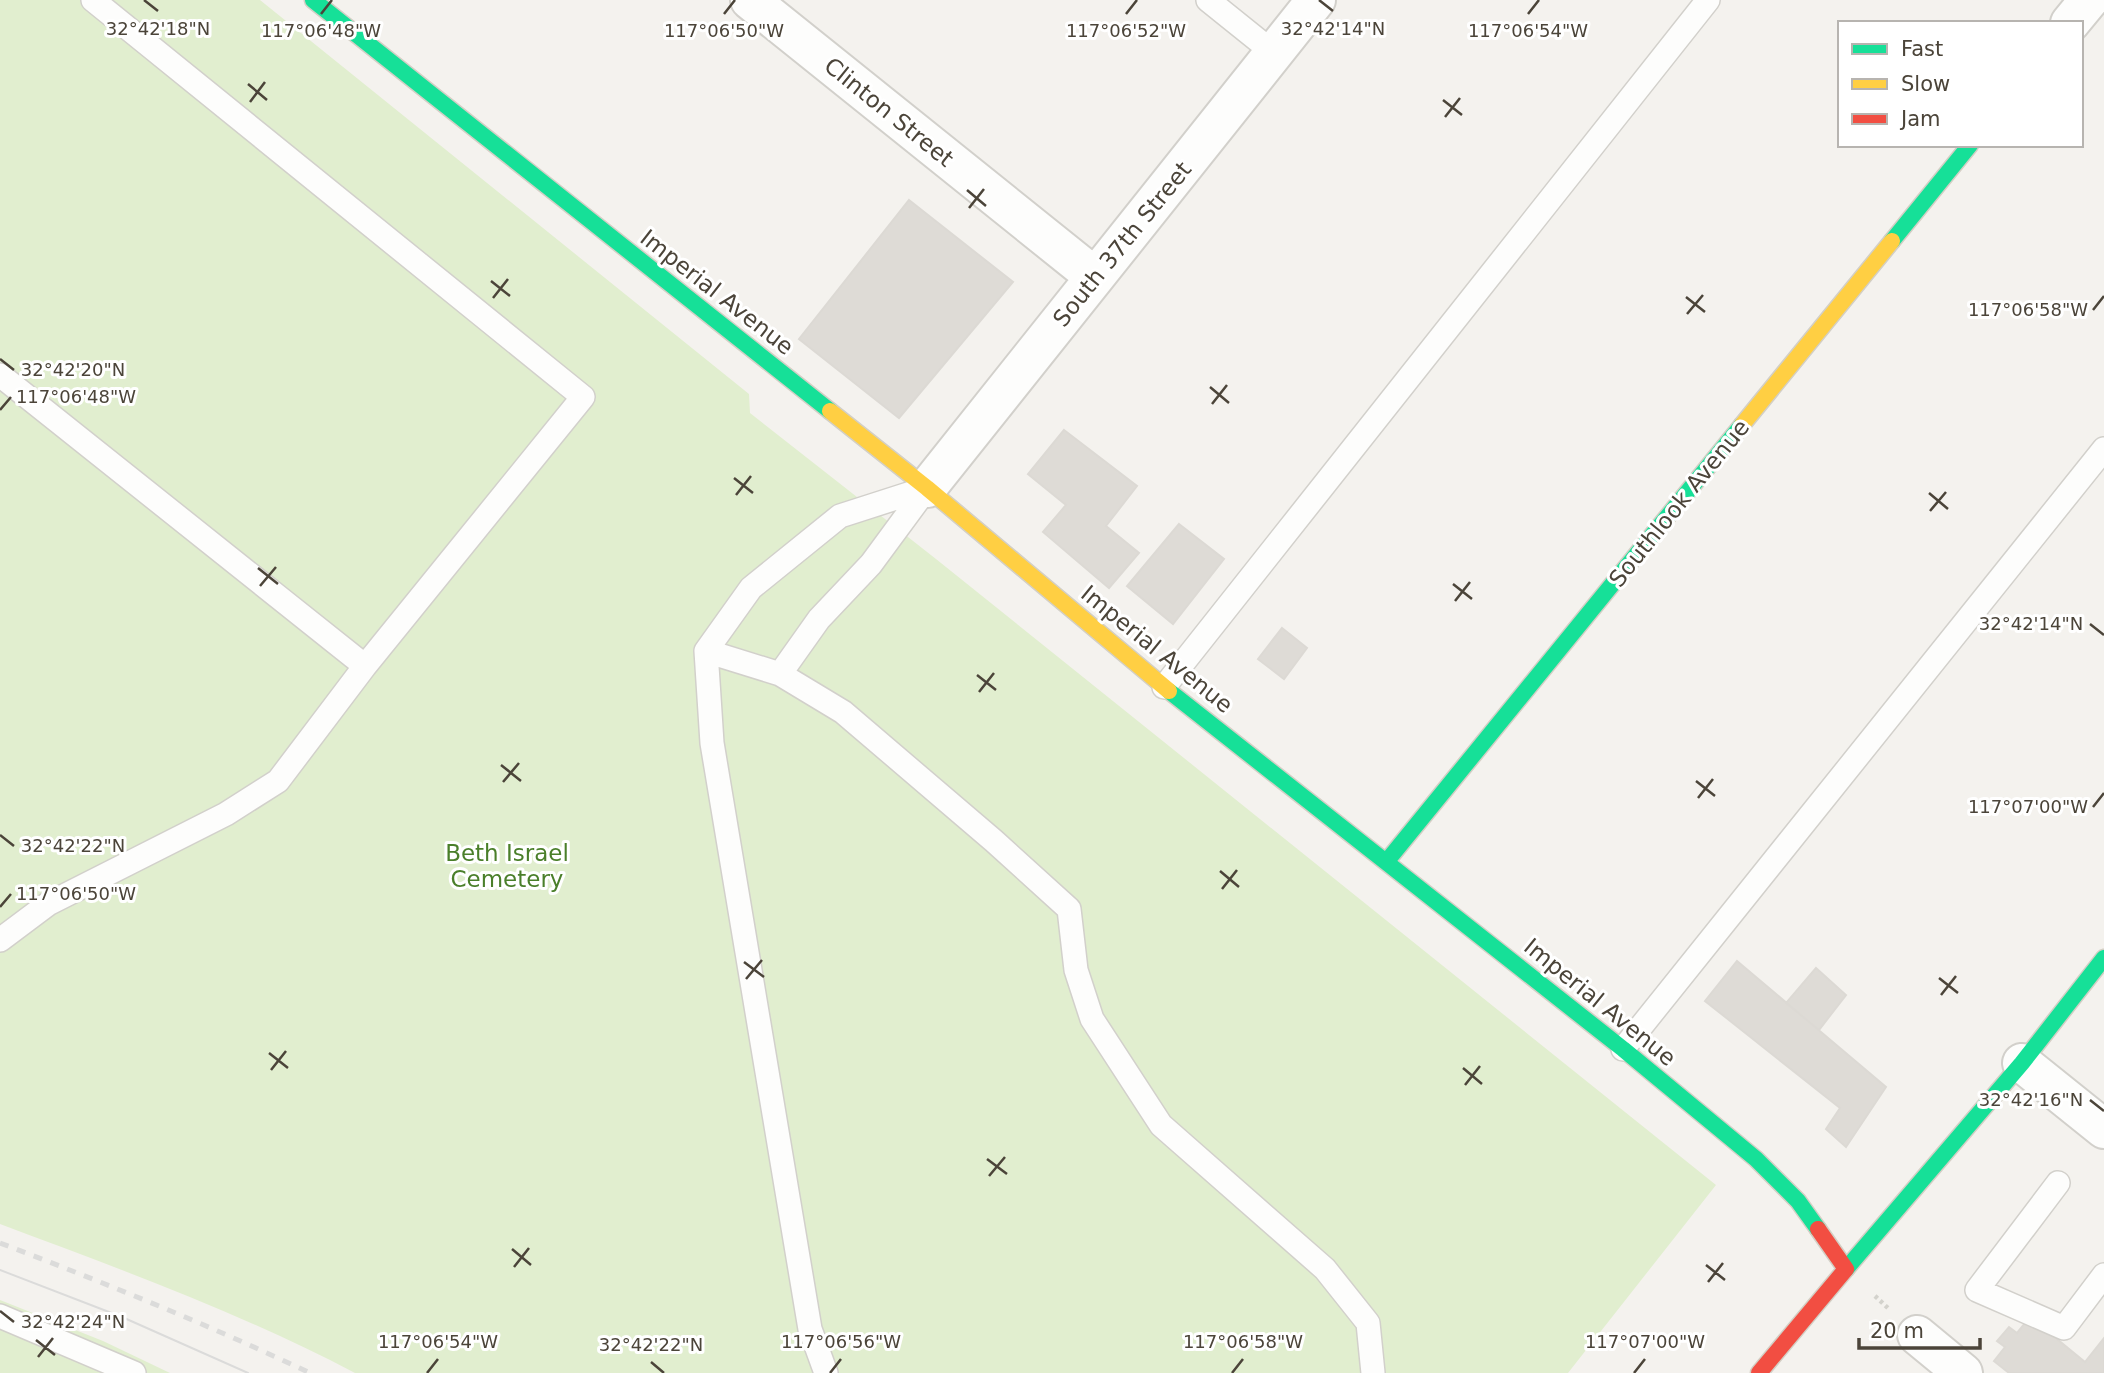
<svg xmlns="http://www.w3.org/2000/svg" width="2104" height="1373" font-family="'DejaVu Sans',sans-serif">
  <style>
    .green { fill: #e1eecf }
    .building { fill: #dedbd6; stroke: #dcd9d4; stroke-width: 2 }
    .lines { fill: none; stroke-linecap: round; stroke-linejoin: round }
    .lane-casing { stroke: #d2d0cb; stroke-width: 26 }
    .street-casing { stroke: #d2d0cb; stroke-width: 42 }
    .fast-casing { stroke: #d3cfc5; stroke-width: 19 }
    .slow-casing { stroke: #d3cfc5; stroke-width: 19 }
    .jam-casing { stroke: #d3cfc5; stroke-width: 19 }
    .path { stroke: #d3d2cc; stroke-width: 4.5; stroke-dasharray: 3.5 3.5; stroke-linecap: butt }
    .lane { stroke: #fdfdfc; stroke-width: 23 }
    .street { stroke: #fdfdfc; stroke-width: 38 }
    .fast { stroke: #16e098; stroke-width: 16 }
    .slow { stroke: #ffcf43; stroke-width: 16 }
    .jam { stroke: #f24e42; stroke-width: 16 }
    .tram { stroke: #dbdbda; stroke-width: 2 }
    .rail { stroke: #dbdbda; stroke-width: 5; stroke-dasharray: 9 9; stroke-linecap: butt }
    .ticks { fill: none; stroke: #4b4439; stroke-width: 2.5 }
    .labels { text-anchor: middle; stroke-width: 6; stroke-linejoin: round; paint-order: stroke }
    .street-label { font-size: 23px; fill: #4b4439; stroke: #fff }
    .park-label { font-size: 23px; fill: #4a7f2a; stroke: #fff }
    .ticks-label { font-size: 18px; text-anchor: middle; fill: #4b4439; stroke: #fff; stroke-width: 6; stroke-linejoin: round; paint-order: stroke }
  </style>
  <rect width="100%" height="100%" fill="#f4f2ee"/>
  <!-- green -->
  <path class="green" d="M0,0H260L749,394L750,413L936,559L1716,1185L1568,1373H355C241,1313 120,1269 0,1224Z
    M0,1300L103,1341L170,1373H0Z"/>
  <!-- building -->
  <path class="building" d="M909,200L1013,282L899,418L799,339Z
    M1064,430L1137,486L1106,526L1139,553L1109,588L1043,532L1066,505L1028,474Z
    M1179,524L1224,559L1173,624L1127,586Z
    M1282,628L1307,648L1284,679L1258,659Z
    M1737,961L1886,1087L1846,1147L1826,1129L1840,1108L1705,1001Z
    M1816,968L1846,995L1819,1030L1786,1003Z
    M2030,1317L2085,1362L2104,1338V1373H2009L1994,1361L2005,1347L1997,1341L2009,1327L2017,1333Z"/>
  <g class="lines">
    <defs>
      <path id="lane" d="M1208,0L1274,53
        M0,375L365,666
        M706,651L780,674L843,712L994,841L1069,909L1076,970L1092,1019L1161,1125L1325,1269L1368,1323L1373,1373
        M780,674L819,619L871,564L927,488
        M1164,687L1708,0
        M0,940L48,904L226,814L278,781L365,666L583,397L93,0
        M1623,1049L2104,449
        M2058,1183L1977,1290L2064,1328L2104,1275
        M0,1316L134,1373
        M826,1373L810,1329L712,743L706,651L751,588L840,516L927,488"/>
      <path id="street" d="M750,0L1095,277
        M2070,23L2089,0
        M927,488L1316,0
        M2022,1063L2104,1129
        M1917,1335L1963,1373"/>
      <path id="fast" d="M313,0L830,411
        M1892,241L1970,145
        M1169,691L1623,1049L1756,1159L1798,1201L1818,1229
        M1387,861L1742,425
        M1846,1269L2022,1063L2104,958"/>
      <path id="slow" d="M830,411L927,488L1169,691
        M1742,425L1892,241"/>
      <path id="jam" d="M1759,1373L1846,1269L1818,1229"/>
    </defs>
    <!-- lane casing -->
    <use href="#lane" class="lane-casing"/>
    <!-- street casing -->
    <use href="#street" class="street-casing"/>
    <!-- fast casing -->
    <use href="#fast" class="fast-casing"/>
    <!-- slow casing -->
    <use href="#slow" class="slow-casing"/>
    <!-- jam casing -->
    <use href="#jam" class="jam-casing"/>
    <!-- path -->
    <path class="path" d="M1875,1296L1889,1309"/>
    <!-- lane -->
    <use href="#lane" class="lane"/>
    <!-- street -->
    <use href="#street" class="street"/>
    <!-- fast -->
    <use href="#fast" class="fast"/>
    <!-- slow -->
    <use href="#slow" class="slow"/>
    <!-- jam -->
    <use href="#jam" class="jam"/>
    <!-- tram -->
    <path class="tram" d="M0,1270L122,1317L248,1373"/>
    <!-- rail -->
    <path class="rail" d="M0,1243C105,1283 209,1325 310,1373"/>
  </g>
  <!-- ticks -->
  <path class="ticks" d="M144,0L158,11M1319,0L1333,11M321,14L332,0M724,14L735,0M1126,14L1137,0M1528,14L1539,0M248,84L267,100M1443,100L1462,115M250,102L265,82M1445,117L1460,98M967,190L986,206M969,208L984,189M491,281L510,296M1686,297L1705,312M493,298L508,279M2093,310L2104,296M1687,314L1703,295M0,359L14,370M1210,387L1229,403M1212,404L1227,385M0,410L11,397M734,478L753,493M1929,493L1948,509M736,495L751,476M1930,511L1946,492M258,568L278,584M1453,584L1472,599M260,586L276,567M1455,601L1470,582M2090,624L2104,635M977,675L996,690M979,692L994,673M501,765L521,781M1696,781L1715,796M503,782L519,763M1698,798L1713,779M2093,807L2104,793M0,835L14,846M1220,871L1239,887M1222,889L1237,870M0,907L11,894M744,962L764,977M1939,978L1958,993M746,979L762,960M1941,995L1956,976M269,1053L288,1068M1463,1068L1482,1084M271,1070L286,1051M1465,1085L1480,1066M2090,1100L2104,1111M987,1159L1007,1174M989,1176L1005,1157M512,1249L531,1265M1706,1265L1725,1280M514,1267L529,1248M1708,1282L1723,1263M0,1311L14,1322M36,1340L55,1355M38,1357L53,1338M651,1362L664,1373M427,1373L438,1359M830,1373L841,1359M1232,1373L1243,1359M1634,1373L1645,1359"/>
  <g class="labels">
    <!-- street labels -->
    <g class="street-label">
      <text transform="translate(889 112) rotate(39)" y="8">Clinton Street</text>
      <text transform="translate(1122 244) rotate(-51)" y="8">South 37th Street</text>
      <text transform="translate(717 292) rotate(38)" y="8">Imperial Avenue</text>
      <text transform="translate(1679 503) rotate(-51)" y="8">Southlook Avenue</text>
      <text transform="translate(1157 649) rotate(39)" y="8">Imperial Avenue</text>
      <text transform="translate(1600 1002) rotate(39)" y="8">Imperial Avenue</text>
    </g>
    <!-- park labels -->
    <g class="park-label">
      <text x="507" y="861">Beth Israel<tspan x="507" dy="26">Cemetery</tspan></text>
    </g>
  </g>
  <g class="ticks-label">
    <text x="158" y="35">32°42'18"N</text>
    <text x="1333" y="35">32°42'14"N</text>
    <text x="321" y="37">117°06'48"W</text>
    <text x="724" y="37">117°06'50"W</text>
    <text x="1126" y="37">117°06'52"W</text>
    <text x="1528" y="37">117°06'54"W</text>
    <text x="2028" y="316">117°06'58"W</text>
    <text x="73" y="376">32°42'20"N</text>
    <text x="76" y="403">117°06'48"W</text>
    <text x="2031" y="630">32°42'14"N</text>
    <text x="2028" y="813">117°07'00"W</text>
    <text x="73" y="852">32°42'22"N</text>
    <text x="76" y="900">117°06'50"W</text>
    <text x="2031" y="1106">32°42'16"N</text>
    <text x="73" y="1328">32°42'24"N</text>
    <text x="438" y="1348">117°06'54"W</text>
    <text x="841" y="1348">117°06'56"W</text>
    <text x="1243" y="1348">117°06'58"W</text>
    <text x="1645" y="1348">117°07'00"W</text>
    <text x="651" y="1351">32°42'22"N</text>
  </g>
  <!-- legend -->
  <rect x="1838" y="21" width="245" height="126" fill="#ffffff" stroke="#b7b4b0" stroke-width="2"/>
  <rect x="1852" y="44" width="35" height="10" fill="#16e098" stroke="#b7b4b0" stroke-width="2"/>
  <text x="1901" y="56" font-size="21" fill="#4b4439">Fast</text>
  <rect x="1852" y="79" width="35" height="10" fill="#ffcf43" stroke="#b7b4b0" stroke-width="2"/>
  <text x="1901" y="91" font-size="21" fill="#4b4439">Slow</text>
  <rect x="1852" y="114" width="35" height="10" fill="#f24e42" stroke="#b7b4b0" stroke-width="2"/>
  <text x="1901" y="126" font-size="21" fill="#4b4439">Jam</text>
  <!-- scale -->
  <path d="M1859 1338v10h121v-10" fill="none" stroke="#4b4439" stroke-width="3.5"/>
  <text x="1870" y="1338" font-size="21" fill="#4b4439" stroke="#ffffff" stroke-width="5" paint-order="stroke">20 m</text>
</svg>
